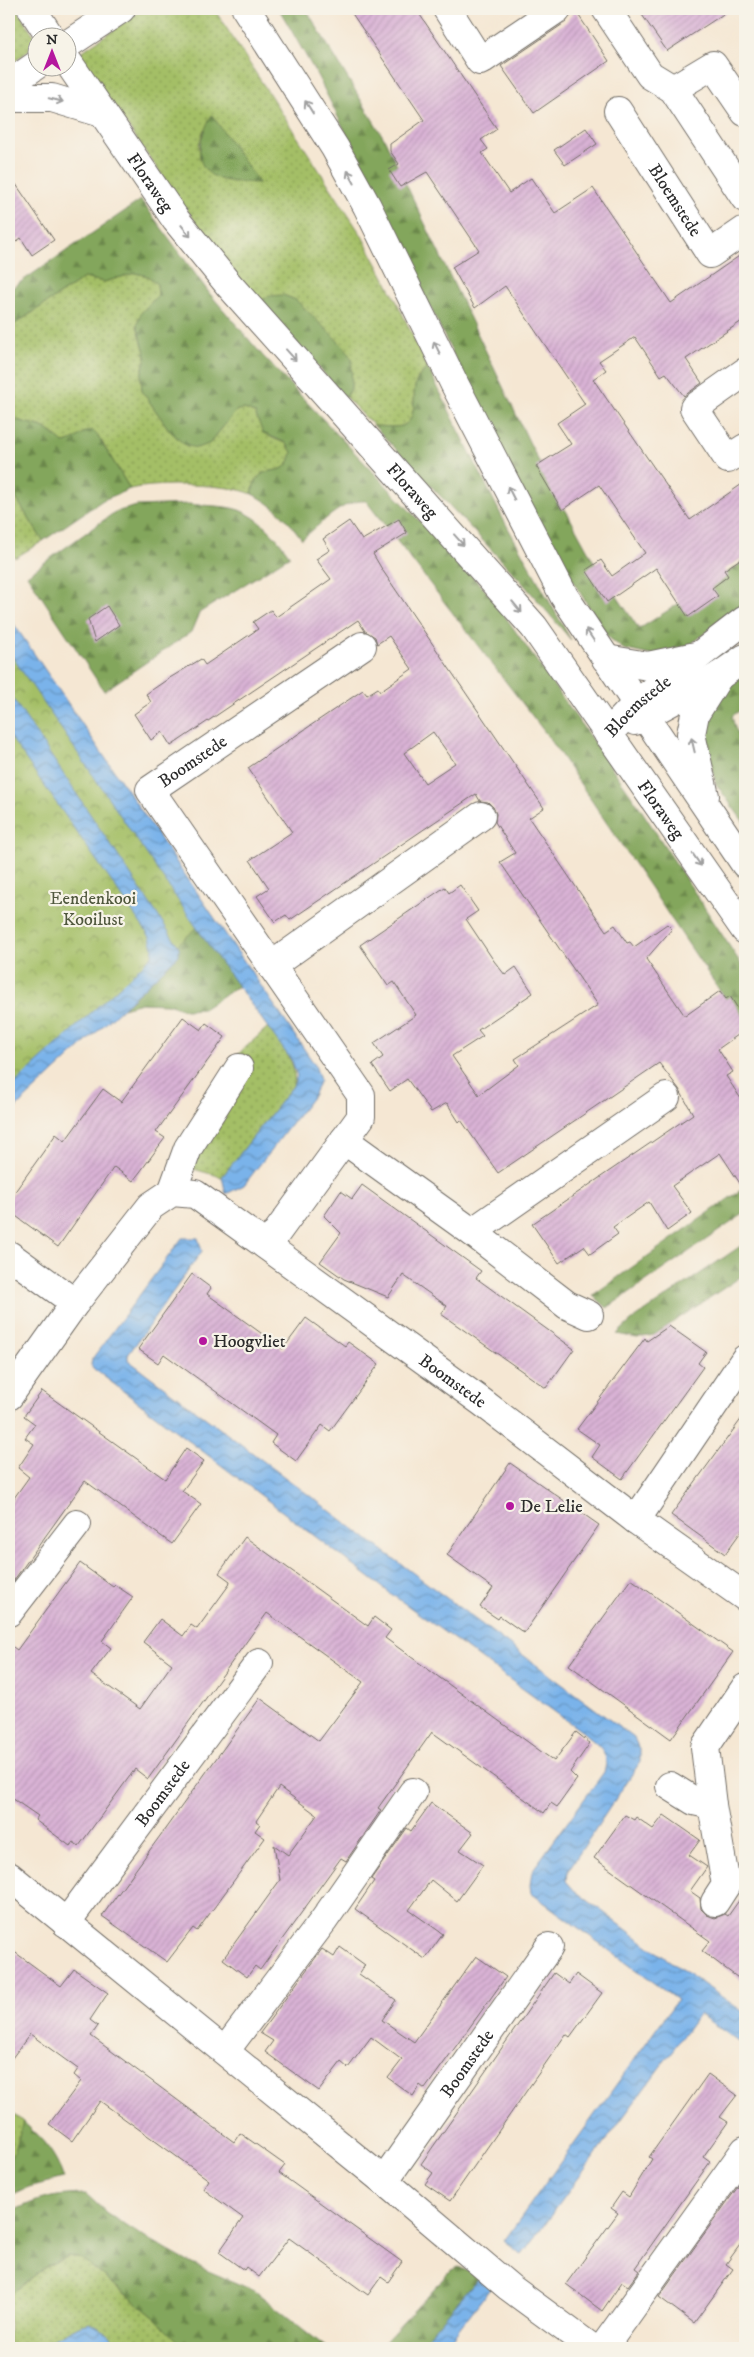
<svg xmlns="http://www.w3.org/2000/svg" width="754" height="2357" font-family="'IM FELL DW Pica',serif">
  <style>
    .grass { fill: url(#grass-dots); stroke: #687548; fill-rule: evenodd }
    .forest { fill: url(#forest-firs); stroke: #576843 }
    .park { fill: url(#park-crowns); stroke: #687548 }
    .water { fill: url(#water-waves); stroke: #526f8a }
    .building { fill: url(#building-hatch); fill-rule: evenodd }
    .lines { fill: none; stroke-linecap: round; stroke-linejoin: round }
    .minor-casing { stroke: #726d66; stroke-width: 30 }
    .major-casing { stroke: #726d66; stroke-width: 30 }
    .minor { stroke: #fff; stroke-width: 28 }
    .major { stroke: #fff; stroke-width: 28 }
    .oneway { stroke: #a0a0a0 }
    .poi-dot { fill: #b5179e; stroke: #f7f3e8; stroke-width: 2 }
    .labels { text-anchor: middle; stroke-width: 4.5; stroke-linejoin: round; paint-order: stroke }
    .street-label { font-size: 18px; fill: #2b2b2b; stroke: #f7f3e8 }
    .park-label { font-size: 18px; fill: #4f573d; stroke: #f7f3e8 }
    .poi-label { font-size: 18px; fill: #2b2b2b; stroke: #f7f3e8; text-anchor: start }
  </style>
  <defs>
    <pattern id="grass-dots" width="8" height="8" patternUnits="userSpaceOnUse" patternTransform="scale(1.25)"><rect width="8" height="8" fill="#a4bf66"/><path d="M2 2h.1M6 6h.1" fill="none" stroke="#869b54" stroke-width="1.8" stroke-linecap="round"/></pattern>
    <pattern id="forest-firs" width="22" height="20" patternUnits="userSpaceOnUse" patternTransform="scale(1.25)"><rect width="22" height="20" fill="#83a65b"/><path d="M5 1l3.5 6h-7zM16 11l3.5 6h-7z" fill="#6b874b"/></pattern>
    <pattern id="park-crowns" width="20" height="18" patternUnits="userSpaceOnUse" patternTransform="scale(1.25)"><rect width="20" height="18" fill="#a4bf66"/><path d="M2 6a3 3 0 1 1 6 0M12 15a3 3 0 1 1 6 0" fill="none" stroke="#869b54"/></pattern>
    <pattern id="water-waves" width="16" height="10" patternUnits="userSpaceOnUse" patternTransform="scale(1.25)"><rect width="16" height="10" fill="#7ab3ea"/><path d="M0 5q4-4 8 0t8 0" fill="none" stroke="#6492be"/></pattern>
    <pattern id="building-hatch" width="6" height="6" patternUnits="userSpaceOnUse" patternTransform="scale(1.25)"><rect width="6" height="6" fill="#d9b2d5"/><path d="M-1 1l2-2M0 6l6-6M5 7l2-2" fill="none" stroke="#ba99b7"/></pattern>
  </defs>
  <rect width="100%" height="100%" fill="#f7f3e8"/>
  <filter id="ink" filterUnits="userSpaceOnUse"><feTurbulence type="fractalNoise" baseFrequency=".02" numOctaves="2"/><feDisplacementMap in="SourceGraphic" scale="10" xChannelSelector="R" yChannelSelector="G"/><feConvolveMatrix kernelMatrix="1 2 1 2 8 2 1 2 1" color-interpolation-filters="sRGB"/></filter>
  <filter id="wash" filterUnits="userSpaceOnUse"><feTurbulence type="fractalNoise" baseFrequency=".0096" numOctaves="4" result="noise"/><feDisplacementMap in="SourceGraphic" scale="20" xChannelSelector="R" yChannelSelector="G"/><feGaussianBlur stdDeviation="1.12" result="paint"/><feColorMatrix in="noise" values="0 0 0 0 0 0 0 0 0 0 0 0 0 0 0 0 0 1.4 0 .05"/><feComposite in="paint" operator="in"/></filter>
  <g filter="url(#wash)">
    <rect width="100%" height="100%" fill="#f5e7d3"/>
    <!-- grass -->
    <path class="grass" d="M9,9H17L37,40V44L9,66Z
      M144,9H214L362,236L394,296L428,368C422,373 416,378 415,387C413,398 417,421 402,426C394,428 382,426 374,426L346,398L345,348C336,341 327,333 319,325C300,304 289,285 259,302C193,224 136,138 78,54ZM204,129L259,183L219,179L200,159L199,144Z
      M135,273L148,276L157,284L158,295L141,313L137,325L146,356L141,376L142,391L170,431L185,445L209,444L237,410L244,409L255,413C263,432 265,437 286,443L292,452C287,480 270,463 257,479C254,483 253,489 252,494C228,483 155,483 130,489L98,436L92,431C80,432 74,443 63,443C41,421 40,428 14,419L9,413V328L84,278L104,282Z
      M9,487L43,541L15,558L9,549Z
      M268,1027C280,1045 300,1064 293,1086L222,1177L193,1169L190,1158L236,1056Z
      M9,2110L23,2122L15,2151L9,2159Z
      M68,2256L82,2259L154,2317L185,2348H124L108,2333L79,2326L36,2348H9V2295L47,2266Z"/>
    <!-- forest -->
    <path class="forest" d="M279,9H306L385,140L535,454L594,562L639,629L745,561V605L688,646L658,657L623,649L607,636L523,501L372,185L318,77Z
      M212,115L259,183C247,182 232,183 220,179C189,169 200,135 212,115Z
      M141,200L210,294L263,356L490,595L638,805L745,970V1028L550,739L366,501C343,499 320,525 302,539C287,519 274,504 252,494C253,489 254,483 257,479C269,463 287,480 292,452L286,443L263,433L255,413L244,409L237,410L209,444L196,448L185,445L170,431L142,391L141,376L146,356L137,325L141,313L158,295L157,284L148,276L135,273L104,282L84,278L9,328V290Z
      M283,295L296,300L345,348L352,360L351,389L346,398L259,302L269,296Z
      M428,368L502,517L571,640L521,581L374,426C382,426 394,428 402,426C417,421 413,398 415,387C416,378 422,373 428,368Z
      M9,413L14,419C41,428 40,421 63,443C74,443 80,432 92,430L98,436L130,489L103,500L43,541L9,487Z
      M189,504C204,506 224,505 239,510C261,518 277,537 290,556L199,613L191,632L104,691L27,575L115,512L137,506Z
      M9,652L238,986L203,1009L186,1010L167,1004L141,1003L123,1008L179,955L53,761Z
      M745,672V707L732,716L735,728L745,744V824L716,784L700,722L711,701Z
      M745,1187V1213L607,1308L593,1295Z
      M745,1243V1274L654,1335L637,1338L617,1334L631,1321Z
      M23,2122C43,2139 56,2154 64,2178L29,2187L9,2196V2159L15,2151Z
      M86,2194L108,2214L147,2239L192,2264L255,2291L327,2348H185L154,2317L82,2259L68,2256L47,2266L9,2295V2213C39,2198 52,2195 86,2194Z
      M459,2267L479,2277L418,2348H382V2345L451,2270Z"/>
    <!-- park -->
    <path class="park" d="M9,631L203,922L9,1095Z"/>
    <!-- water -->
    <path class="water" d="M9,617L315,1065L320,1080L313,1096L244,1185L226,1194L222,1177L293,1086L297,1076L292,1061L214,953L9,652Z
      M9,693L179,947V955L9,1114V1089L152,956L153,948L150,937L9,735Z
      M182,1238H198L202,1251L128,1355V1360L634,1738L640,1751V1762L567,1872L566,1881L574,1890L651,1948L745,2013V2046L699,2014L522,2255L504,2241L677,2000L531,1893L530,1885L532,1871L604,1772C611,1751 598,1746 584,1733L390,1593L94,1369L91,1365L92,1359Z
      M479,2277L492,2286L444,2348H418Z
      M90,2323L108,2333L124,2348H36L79,2326Z"/>
    <g id="blocks">
      <!-- building -->
      <path class="building" d="M349,9H416L497,129L481,140L488,149L482,153L509,193L531,178L555,213L593,188L671,303L745,252V319L686,359L702,383L684,396L666,373L661,376L635,337L599,361L606,370L593,379L690,520L745,482V556L724,570L728,576L712,588L718,596L688,617L656,568L607,602L586,570L601,560L612,576L645,553L599,485L562,510L536,466L571,444L557,423L585,404L505,286L475,308L452,267L479,250L427,172L400,187L389,170L399,164L390,151V144L424,120Z
        M638,9H731L667,51Z
        M575,10L609,61L534,113L501,66L566,22Z
        M586,128L597,144L565,165L554,150Z
        M9,174L54,240L32,255L21,238L9,247Z
        M399,519L407,533L373,554L383,571L544,808L529,818L606,931L615,925L627,943L630,942L634,947L667,924L672,929L646,959L685,1016L720,991L726,999L730,996L745,1020V1030L718,1049L733,1072L726,1076L745,1105V1191L720,1153L672,1186L692,1213L667,1231L649,1202L613,1227L618,1234L590,1254L584,1246L559,1263L532,1224L693,1114L679,1089L659,1063L498,1173L461,1120L459,1122L447,1103L431,1112L407,1079L390,1091L372,1065L383,1057L374,1043L416,1015L394,982L388,986L360,945L445,887L449,893L460,885L478,911L466,919L494,961L505,975L516,967L533,993L478,1030L483,1036L452,1056L479,1095L519,1065L515,1059L598,1005L500,862L515,853L495,822L496,814L493,807L488,802L480,801L476,794L290,920L286,915L275,922L257,896L269,888L250,860L292,832L248,768L363,690L367,695L378,688L380,691L412,669L389,636L377,644L375,637L365,631L358,620L171,746L162,732L151,740L134,714L151,702L146,694L168,679L201,659L205,665L258,629L253,622L271,610L276,617L331,579L316,559L330,550L323,539L349,521L362,540ZM433,732L455,763L425,783L404,753Z
        M107,606L119,625L95,642L88,619Z
        M183,1017L201,1030L206,1023L225,1037L156,1132L165,1138L140,1172L133,1181L114,1167L58,1247L9,1211V1200L56,1134L65,1141L103,1089L121,1102Z
        M362,1185L481,1271L476,1278L574,1349L546,1388L441,1314L447,1306L403,1275L388,1297L344,1279L320,1262L341,1233L324,1216L341,1191L352,1199Z
        M192,1274L211,1288L207,1294L283,1349L306,1318L345,1346L348,1342L379,1364L330,1431L322,1425L296,1461L271,1443L276,1435L164,1354L158,1363L138,1349Z
        M669,1326L706,1352L698,1363L703,1367L622,1479L592,1457L600,1445L577,1429L645,1338L647,1341Z
        M42,1391L165,1479L186,1448L204,1461L182,1491L201,1504L172,1544L85,1481L9,1587V1505L29,1477L18,1468L34,1444L25,1438L35,1424L24,1416Z
        M745,1414V1526L725,1554L671,1515Z
        M510,1463L599,1525L524,1633L500,1616L498,1619L480,1607L493,1588L447,1555Z
        M245,1537L368,1626L374,1617L391,1630L385,1638L554,1761L576,1732L590,1743L570,1772L577,1779L557,1807L551,1803L544,1813L432,1732L378,1808L381,1810L346,1861L341,1858L260,1970L255,1966L247,1977L223,1959L280,1880L274,1845L288,1855L317,1815L279,1787L256,1821L260,1824L255,1831L265,1838L197,1931L193,1928L167,1962L102,1916L260,1698L319,1741L363,1682L267,1613L148,1779L135,1769L79,1846L73,1842L70,1846L35,1820L38,1816L9,1796V1644L17,1650L80,1563L113,1587L115,1585L133,1597L102,1641L111,1648L91,1674L140,1709L172,1664L143,1642L160,1619L183,1636L191,1625L197,1629L229,1585L230,1581L219,1573Z
        M631,1579L733,1652L671,1739L569,1665Z
        M431,1803L473,1833L460,1850L483,1865L457,1901L431,1880L409,1910L443,1934L425,1959L355,1909L374,1881L371,1879L407,1828L411,1831Z
        M625,1815L634,1820L636,1817L653,1829L664,1815L700,1840L689,1855L707,1867L690,1891L700,1898L701,1909L707,1915L715,1918L725,1914L728,1916L745,1892V1983L702,1951L710,1941L594,1858Z
        M340,1947L365,1965L359,1974L396,2000L382,2020L414,2042L476,1956L506,1977L425,2089L420,2085L413,2096L388,2078L402,2060L371,2037L348,2068L341,2062L319,2091L265,2052L273,2041L260,2033L322,1949L334,1957Z
        M9,1948L61,1986L74,1969L108,1993L90,2020L98,2026L91,2036L234,2142L240,2133L285,2165L279,2173L402,2262L388,2282L381,2277L368,2295L289,2238L259,2277L246,2267L244,2270L219,2252L243,2218L203,2189L209,2180L100,2101L72,2141L49,2124L81,2081L74,2075L78,2069L30,2034L9,2062Z
        M554,1973L569,1984L576,1974L602,1993L570,2037L566,2034L450,2201L425,2184L433,2173L421,2164Z
        M708,2074L737,2095L720,2117L728,2122L703,2157L710,2162L635,2268L639,2271L628,2286L622,2282L602,2311L566,2284L618,2213L611,2208L622,2192L629,2197L652,2159L649,2157Z
        M745,2177V2238L726,2264L733,2269L694,2323L659,2297Z"/>
    </g>
  </g>
  <g filter="url(#ink)">
    <use href="#blocks" fill-opacity="0" stroke="#726d66" stroke-width="1"/>
    <g class="lines">
      <defs>
        <g id="minor">
          <path d="M447,9L480,61L557,9"/>
          <path d="M606,9L650,75L673,89L745,198"/>
          <path d="M9,84L38,64"/>
          <path d="M673,89L713,65L745,112"/>
          <path id="s1" d="M618,111L710,254L745,230"/>
          <path d="M745,372L694,408L728,459L745,448"/>
          <path d="M635,721L719,676L745,658"/>
          <path id="s2" d="M608,734L636,704L745,620"/>
          <path d="M271,966L481,816"/>
          <path d="M344,1140L472,1232L567,1305L589,1315"/>
          <path d="M172,1192L188,1148L239,1068"/>
          <path d="M472,1232L666,1097"/>
          <path id="s3" d="M267,1246L361,1117V1095L150,790L362,646"/>
          <path d="M9,1255L75,1303"/>
          <path id="s4" d="M9,1396L75,1303L151,1206L172,1192L195,1194L482,1402L636,1520L745,1597"/>
          <path d="M636,1520L745,1359"/>
          <path d="M9,1612L77,1524"/>
          <path d="M670,1786L694,1801L712,1805"/>
          <path d="M9,1876L384,2181L509,2287L592,2348"/>
          <path d="M715,1902L726,1885L712,1805L705,1747L745,1688"/>
          <path id="s5" d="M66,1923L259,1663"/>
          <path d="M225,2051L324,1920L413,1792"/>
          <path id="s6" d="M384,2181L549,1947"/>
          <path d="M603,2348L745,2150"/>
        </g>
        <g id="major">
          <path d="M32,9L51,38"/>
          <path d="M246,9L335,148L367,206L455,385L564,596L745,864"/>
          <path d="M68,44L121,9"/>
          <path id="s7" d="M68,62L176,220L229,285L534,627L745,930"/>
          <path d="M9,98H52L102,113"/>
          <path d="M606,659L648,666L696,656"/>
          <path d="M705,796L691,734L695,714L719,676"/>
        </g>
      </defs>
      <!-- minor casing -->
      <use href="#minor" class="minor-casing"/>
      <!-- major casing -->
      <use href="#major" class="major-casing"/>
      <!-- minor -->
      <use href="#minor" class="minor"/>
      <!-- major -->
      <use href="#major" class="major"/>
    </g>
    <!-- one-way arrows -->
    <defs><path id="oneway-shaft" d="M-6 0H5M1.5-3L5.5 0L1.5 3" fill="none" stroke-width="1.6" stroke-linecap="round" stroke-linejoin="round" transform="scale(1.25)"/></defs>
    <g class="oneway">
      <use href="#oneway-shaft" transform="translate(56 100) rotate(13)"/>
      <use href="#oneway-shaft" transform="translate(309 107) rotate(-122)"/>
      <use href="#oneway-shaft" transform="translate(351 177) rotate(-119)"/>
      <use href="#oneway-shaft" transform="translate(186 231) rotate(51)"/>
      <use href="#oneway-shaft" transform="translate(437 348) rotate(-116)"/>
      <use href="#oneway-shaft" transform="translate(291 355) rotate(48)"/>
      <use href="#oneway-shaft" transform="translate(511 493) rotate(-117)"/>
      <use href="#oneway-shaft" transform="translate(459 540) rotate(48)"/>
      <use href="#oneway-shaft" transform="translate(517 607) rotate(50)"/>
      <use href="#oneway-shaft" transform="translate(590 635) rotate(-124)"/>
      <use href="#oneway-shaft" transform="translate(693 745) rotate(-103)"/>
      <use href="#oneway-shaft" transform="translate(697 860) rotate(55)"/>
    </g>
  </g>
  <!-- markers -->
  <g class="poi-dot">
    <circle cx="203" cy="1341" r="5"/>
    <circle cx="510" cy="1506" r="5"/>
  </g>
  <g class="labels">
    <!-- street labels -->
    <g class="street-label">
      <text dy="6" stroke="none"><textPath href="#s7" startOffset="146">Floraweg</textPath></text>
      <text dy="6" stroke="none"><textPath href="#s1" startOffset="106">Bloemstede</textPath></text>
      <text dy="6" stroke="none"><textPath href="#s7" startOffset="551">Floraweg</textPath></text>
      <text dy="6" stroke="none"><textPath href="#s2" startOffset="41">Bloemstede</textPath></text>
      <text dy="6" stroke="none"><textPath href="#s3" startOffset="604">Boomstede</textPath></text>
      <text dy="6" stroke="none"><textPath href="#s7" startOffset="956">Floraweg</textPath></text>
      <text dy="6" stroke="none"><textPath href="#s4" startOffset="604">Boomstede</textPath></text>
      <text dy="6" stroke="none"><textPath href="#s5" startOffset="162">Boomstede</textPath></text>
      <text dy="6" stroke="none"><textPath href="#s6" startOffset="144">Boomstede</textPath></text>
    </g>
    <!-- park labels -->
    <g class="park-label">
      <text x="93" y="904">Eendenkooi<tspan x="93" dy="21">Kooilust</tspan></text>
    </g>
    <!-- poi labels -->
    <g class="poi-label">
      <text x="213" y="1347">Hoogvliet</text>
      <text x="520" y="1512">De Lelie</text>
    </g>
  </g>
  <!-- margin -->
  <rect width="754" height="2357" fill="none" stroke="#f7f3e8" stroke-width="30"/>
  <!-- north arrow -->
  <g transform="translate(52 52)"><circle r="24" fill="#f7f3e8" stroke="#a5a39c"/>
  <path d="M0-4L9 19L0 12L-9 19Z" fill="#b5179e"/>
  <text y="-8" font-size="14" font-weight="bold" text-anchor="middle" fill="#2b2b2b">N</text>
  </g>
</svg>
